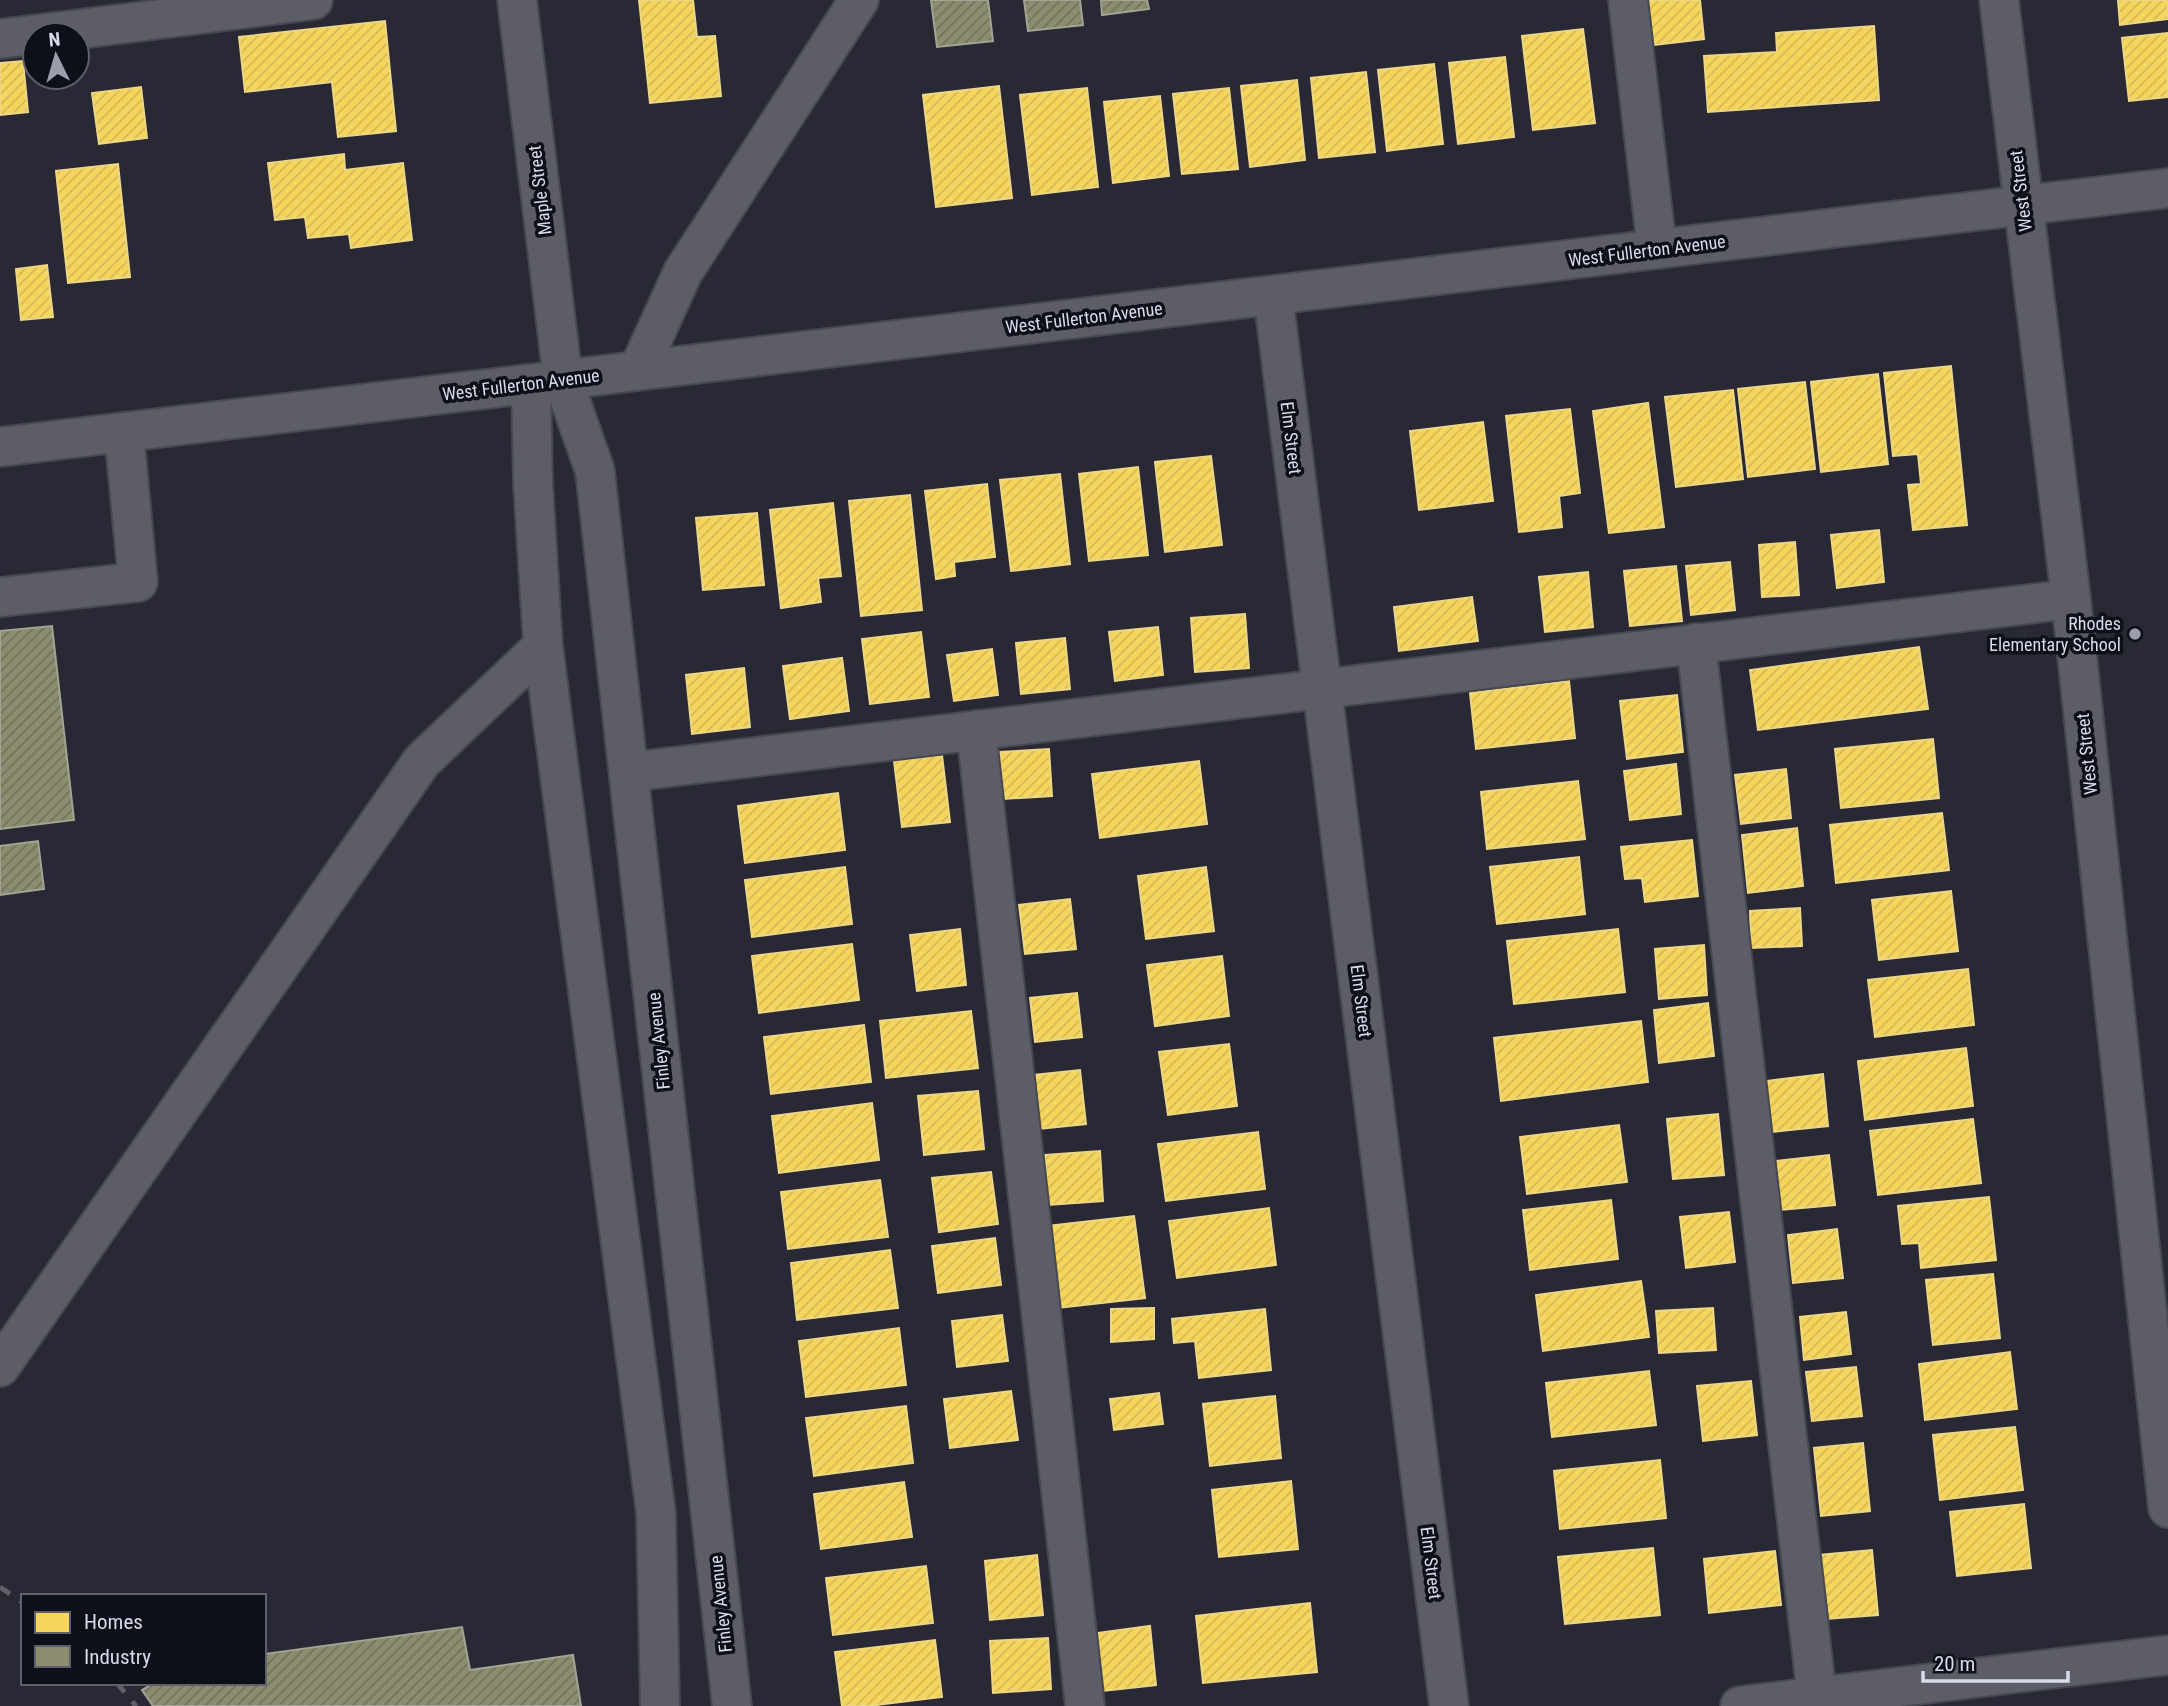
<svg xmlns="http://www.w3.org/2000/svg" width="2168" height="1706" font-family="'Roboto Condensed',sans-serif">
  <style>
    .homes { fill: url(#homes-hatch); stroke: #edd787; stroke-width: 2 }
    .industry { fill: url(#industry-hatch); stroke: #a3a493; stroke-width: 2 }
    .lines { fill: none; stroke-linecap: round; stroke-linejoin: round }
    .minor-casing { stroke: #454751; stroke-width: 42 }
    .minor { stroke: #5c5d66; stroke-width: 38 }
    .rail { stroke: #5f606a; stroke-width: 5; stroke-dasharray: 12 12; stroke-linecap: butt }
    .poi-dot { fill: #9a9dab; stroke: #0d0f19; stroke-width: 2.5 }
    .labels { text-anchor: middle; stroke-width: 7; stroke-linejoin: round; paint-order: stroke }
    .street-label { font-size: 18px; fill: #d8dbea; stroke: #0d0f19 }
    .poi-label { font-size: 18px; fill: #d8dbea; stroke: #0d0f19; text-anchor: end }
  </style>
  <defs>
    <pattern id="homes-hatch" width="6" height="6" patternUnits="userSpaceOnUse" patternTransform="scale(1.75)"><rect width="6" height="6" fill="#f6d55c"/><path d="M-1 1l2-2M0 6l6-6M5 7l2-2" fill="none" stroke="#d2b858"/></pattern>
    <pattern id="industry-hatch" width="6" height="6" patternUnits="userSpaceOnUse" patternTransform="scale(1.75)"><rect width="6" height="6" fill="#8c8c6e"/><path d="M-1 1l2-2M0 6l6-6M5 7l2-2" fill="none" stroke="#727260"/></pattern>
  </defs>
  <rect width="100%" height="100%" fill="#282935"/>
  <!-- homes -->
  <path class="homes" d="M639,0H693L697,37L715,36L721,96L650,103Z
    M1641,0H1700L1704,39L1646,46Z
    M2118,0H2168V19L2120,25Z
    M385,21L396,131L338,137L332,82L245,92L239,37Z
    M1874,26L1879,100L1708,112L1704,56L1777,52L1776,33Z
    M1583,29L1595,123L1533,130L1522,36Z
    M2168,33V97L2129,101L2122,38Z
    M1505,57L1514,137L1458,144L1449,63Z
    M23,61L28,112L0,115V63Z
    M1434,64L1443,144L1387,151L1378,70Z
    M1366,72L1375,152L1319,158L1311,78Z
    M1297,80L1305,160L1250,167L1241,86Z
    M999,86L1012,198L936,207L923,95Z
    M141,87L147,138L99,144L92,93Z
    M1087,88L1098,187L1032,195L1020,95Z
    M1229,88L1238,169L1182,174L1173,94Z
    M1160,96L1169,176L1113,183L1104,102Z
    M344,154L345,170L403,163L412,240L351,248L349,234L308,238L305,217L275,220L268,163Z
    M118,164L130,277L68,283L56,171Z
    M47,265L53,317L21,320L16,269Z
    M1951,366L1967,525L1913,530L1908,485L1921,484L1918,454L1893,456L1884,373Z
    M1878,374L1888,464L1821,472L1811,382Z
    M1805,382L1815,469L1748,477L1738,389Z
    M1733,390L1743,479L1676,487L1665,397Z
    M1648,403L1664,527L1609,533L1593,411Z
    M1570,409L1580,493L1559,496L1562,527L1519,532L1506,416Z
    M1483,422L1493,501L1419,510L1410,431Z
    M1211,456L1222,545L1165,552L1155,462Z
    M1138,467L1148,555L1089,561L1079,474Z
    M1060,474L1070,564L1011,571L1000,480Z
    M987,484L995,557L954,562L955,576L936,579L925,491Z
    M910,495L922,610L861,616L849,501Z
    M833,503L841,576L818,578L821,602L781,608L770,510Z
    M757,513L764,585L703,590L696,518Z
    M1879,530L1884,582L1837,588L1831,535Z
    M1795,542L1799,595L1762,597L1759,545Z
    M1730,562L1735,610L1691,615L1686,566Z
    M1676,566L1682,621L1630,626L1624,571Z
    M1588,572L1593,627L1545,632L1539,577Z
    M1472,597L1478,641L1399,651L1394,607Z
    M1245,614L1249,668L1195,672L1191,618Z
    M1158,627L1163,675L1115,681L1109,632Z
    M921,632L929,697L870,704L862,639Z
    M1065,638L1070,689L1021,694L1016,643Z
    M1919,647L1928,709L1758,730L1750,670Z
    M992,649L998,695L954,701L947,655Z
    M842,658L849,711L790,719L783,666Z
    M744,668L750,727L692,734L686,675Z
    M1569,681L1575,738L1476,749L1470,693Z
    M1677,695L1683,752L1627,759L1620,701Z
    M1933,739L1939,798L1841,808L1835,749Z
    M1049,749L1052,796L1003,799L1000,752Z
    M942,755L950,822L902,827L894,761Z
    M1199,761L1207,824L1100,838L1092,774Z
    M1676,764L1681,814L1630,820L1624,771Z
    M1786,769L1791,818L1741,824L1735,775Z
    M1578,781L1585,839L1487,849L1481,792Z
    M838,793L845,850L745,863L738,806Z
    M1942,813L1949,870L1836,883L1830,825Z
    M1797,828L1803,886L1748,893L1742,835Z
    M1692,840L1698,896L1645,902L1642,878L1625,879L1621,847Z
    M1579,857L1585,914L1497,924L1490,867Z
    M845,867L852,924L752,937L745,880Z
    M1206,867L1214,931L1146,939L1138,876Z
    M1951,891L1958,951L1879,960L1872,900Z
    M1070,899L1076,949L1025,954L1019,905Z
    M1800,908L1802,946L1751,948L1750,911Z
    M960,929L966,985L917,991L910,935Z
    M1618,929L1625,992L1514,1004L1507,941Z
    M852,944L859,1000L759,1013L752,956Z
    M1704,945L1707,995L1659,999L1655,949Z
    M1222,956L1229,1016L1155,1026L1147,965Z
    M1968,969L1974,1025L1875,1037L1868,980Z
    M1077,993L1082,1037L1035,1042L1030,998Z
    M1708,1003L1714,1056L1659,1063L1654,1010Z
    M971,1011L978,1068L886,1078L880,1021Z
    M1641,1021L1648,1082L1501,1101L1494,1038Z
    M864,1025L871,1082L771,1094L764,1037Z
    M1229,1044L1237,1106L1168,1115L1159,1052Z
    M1966,1048L1973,1106L1865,1120L1858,1061Z
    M1080,1070L1086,1124L1039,1129L1034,1075Z
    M1823,1074L1828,1126L1772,1132L1766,1081Z
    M978,1091L984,1149L924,1155L918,1096Z
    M872,1103L879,1160L779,1173L772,1116Z
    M1718,1114L1724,1175L1673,1179L1667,1119Z
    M1973,1119L1981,1183L1878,1195L1870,1131Z
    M1619,1125L1627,1182L1527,1194L1520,1137Z
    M1258,1132L1265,1189L1166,1201L1158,1144Z
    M1100,1151L1103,1201L1048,1205L1045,1155Z
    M1829,1155L1835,1205L1780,1210L1775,1161Z
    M991,1172L998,1224L939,1232L932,1178Z
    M880,1180L888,1237L788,1249L781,1192Z
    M1989,1197L1996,1260L1921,1268L1919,1243L1902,1244L1898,1206Z
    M1611,1200L1618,1259L1530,1270L1523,1210Z
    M1269,1208L1276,1265L1177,1278L1169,1221Z
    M1729,1212L1735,1262L1686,1268L1680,1217Z
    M1134,1216L1145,1298L1058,1308L1048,1226Z
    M1837,1229L1843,1278L1793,1283L1788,1235Z
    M995,1238L1001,1285L938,1293L932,1246Z
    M890,1250L898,1308L797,1320L791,1263Z
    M1993,1274L2000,1338L1933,1345L1926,1280Z
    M1641,1281L1649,1337L1543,1351L1536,1295Z
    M1154,1308V1339L1111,1342V1309Z
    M1713,1308L1716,1350L1659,1353L1656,1311Z
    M1265,1309L1271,1370L1199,1378L1195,1341L1174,1343L1172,1319Z
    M1846,1312L1851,1354L1804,1360L1800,1317Z
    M1002,1315L1008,1361L957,1367L952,1321Z
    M899,1328L906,1385L806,1397L799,1341Z
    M2010,1352L2017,1409L1925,1420L1919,1364Z
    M1856,1367L1862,1416L1812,1421L1806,1372Z
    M1649,1371L1656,1425L1552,1437L1546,1383Z
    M1751,1381L1757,1435L1703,1441L1697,1386Z
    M1011,1391L1018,1440L950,1448L944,1399Z
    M1159,1393L1163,1424L1114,1430L1110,1399Z
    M1275,1396L1281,1458L1210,1466L1203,1404Z
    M906,1406L913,1463L814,1476L806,1418Z
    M2015,1427L2023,1490L1940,1500L1933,1435Z
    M1863,1443L1870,1511L1821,1516L1814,1448Z
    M1660,1460L1666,1518L1560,1529L1554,1471Z
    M1291,1481L1298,1549L1219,1557L1212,1490Z
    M904,1482L912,1537L821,1549L814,1494Z
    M2024,1504L2031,1568L1957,1576L1950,1512Z
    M1653,1548L1660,1615L1565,1624L1558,1557Z
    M1872,1550L1878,1615L1826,1619L1819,1555Z
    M1775,1551L1781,1605L1709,1613L1704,1559Z
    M1037,1555L1043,1615L990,1620L985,1561Z
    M926,1566L933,1623L833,1635L826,1578Z
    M1310,1603L1317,1672L1203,1683L1196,1616Z
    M1150,1626L1156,1685L1103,1691L1097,1633Z
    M1048,1638L1051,1689L993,1693L990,1641Z
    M935,1640L942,1697L868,1706H842L835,1652Z"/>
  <!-- industry -->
  <path class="industry" d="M931,0H988L993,41L937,47Z
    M1024,0H1080L1083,25L1028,31Z
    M1101,0H1147L1149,9L1102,15Z
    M52,626L74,820L0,829V631Z
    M38,841L44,889L0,895V846Z
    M462,1627L470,1670L573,1655L581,1706H153L142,1690L154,1683H264V1654Z"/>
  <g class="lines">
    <defs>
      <path id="minor" d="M517,0L563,380L595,471L732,1706
        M1628,0L1657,249
        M1999,0L2071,599L2168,1508
        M0,39L313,0
        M1273,295L1449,1706
        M638,371L683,272L859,0
        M0,447L2168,188
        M0,597L138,582L124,432
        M1696,643L1818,1706
        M543,646L656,1514L660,1706
        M976,730L1085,1706
        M629,772L2071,599
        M0,1367L422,761L543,646L533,483L531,384
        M1740,1706L2168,1655"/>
    </defs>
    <!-- minor casing -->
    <use href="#minor" class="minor-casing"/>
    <!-- minor -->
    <use href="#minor" class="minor"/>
    <!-- rail -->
    <path class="rail" d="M0,1587L23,1603
      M117,1683L136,1706"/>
  </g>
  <!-- markers -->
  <circle class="poi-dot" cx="2135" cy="634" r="7"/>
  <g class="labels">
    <!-- street labels -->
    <g class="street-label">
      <text transform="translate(540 190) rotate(-97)" y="6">Maple Street</text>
      <text transform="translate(2021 191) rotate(-97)" y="6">West Street</text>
      <text transform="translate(1647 251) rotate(-7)" y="6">West Fullerton Avenue</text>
      <text transform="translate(1084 318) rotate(-7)" y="6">West Fullerton Avenue</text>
      <text transform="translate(521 385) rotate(-7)" y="6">West Fullerton Avenue</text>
      <text transform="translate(1291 438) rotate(83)" y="6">Elm Street</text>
      <text transform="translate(2087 754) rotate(-96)" y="6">West Street</text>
      <text transform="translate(1361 1001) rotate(83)" y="6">Elm Street</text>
      <text transform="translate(659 1041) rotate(-96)" y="6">Finley Avenue</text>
      <text transform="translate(1431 1563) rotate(83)" y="6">Elm Street</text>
      <text transform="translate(721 1604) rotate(-96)" y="6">Finley Avenue</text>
    </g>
    <!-- poi labels -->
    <g class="poi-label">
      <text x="2121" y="630">Rhodes<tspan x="2121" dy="21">Elementary School</tspan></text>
    </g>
  </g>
  <!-- legend -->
  <rect x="21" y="1594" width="245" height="91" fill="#0d0f19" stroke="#5e616d" stroke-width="2"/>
  <rect x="35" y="1612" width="35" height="21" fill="#f6d55c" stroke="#5e616d" stroke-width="2"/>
  <text x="84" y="1629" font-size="21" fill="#d8dbea">Homes</text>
  <rect x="35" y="1646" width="35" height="21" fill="#8c8c6e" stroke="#5e616d" stroke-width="2"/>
  <text x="84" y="1664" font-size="21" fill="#d8dbea">Industry</text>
  <!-- north arrow -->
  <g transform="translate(56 56) rotate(355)"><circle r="33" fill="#0d0f19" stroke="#5e616d" stroke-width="2"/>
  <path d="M0-5L12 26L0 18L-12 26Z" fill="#9a9dab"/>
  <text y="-10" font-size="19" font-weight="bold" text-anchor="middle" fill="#d8dbea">N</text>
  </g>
  <!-- scale -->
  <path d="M1923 1671v10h145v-10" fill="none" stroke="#d8dbea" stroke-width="3.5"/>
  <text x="1934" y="1671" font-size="21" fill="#d8dbea" stroke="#0d0f19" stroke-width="5" paint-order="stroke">20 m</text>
</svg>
